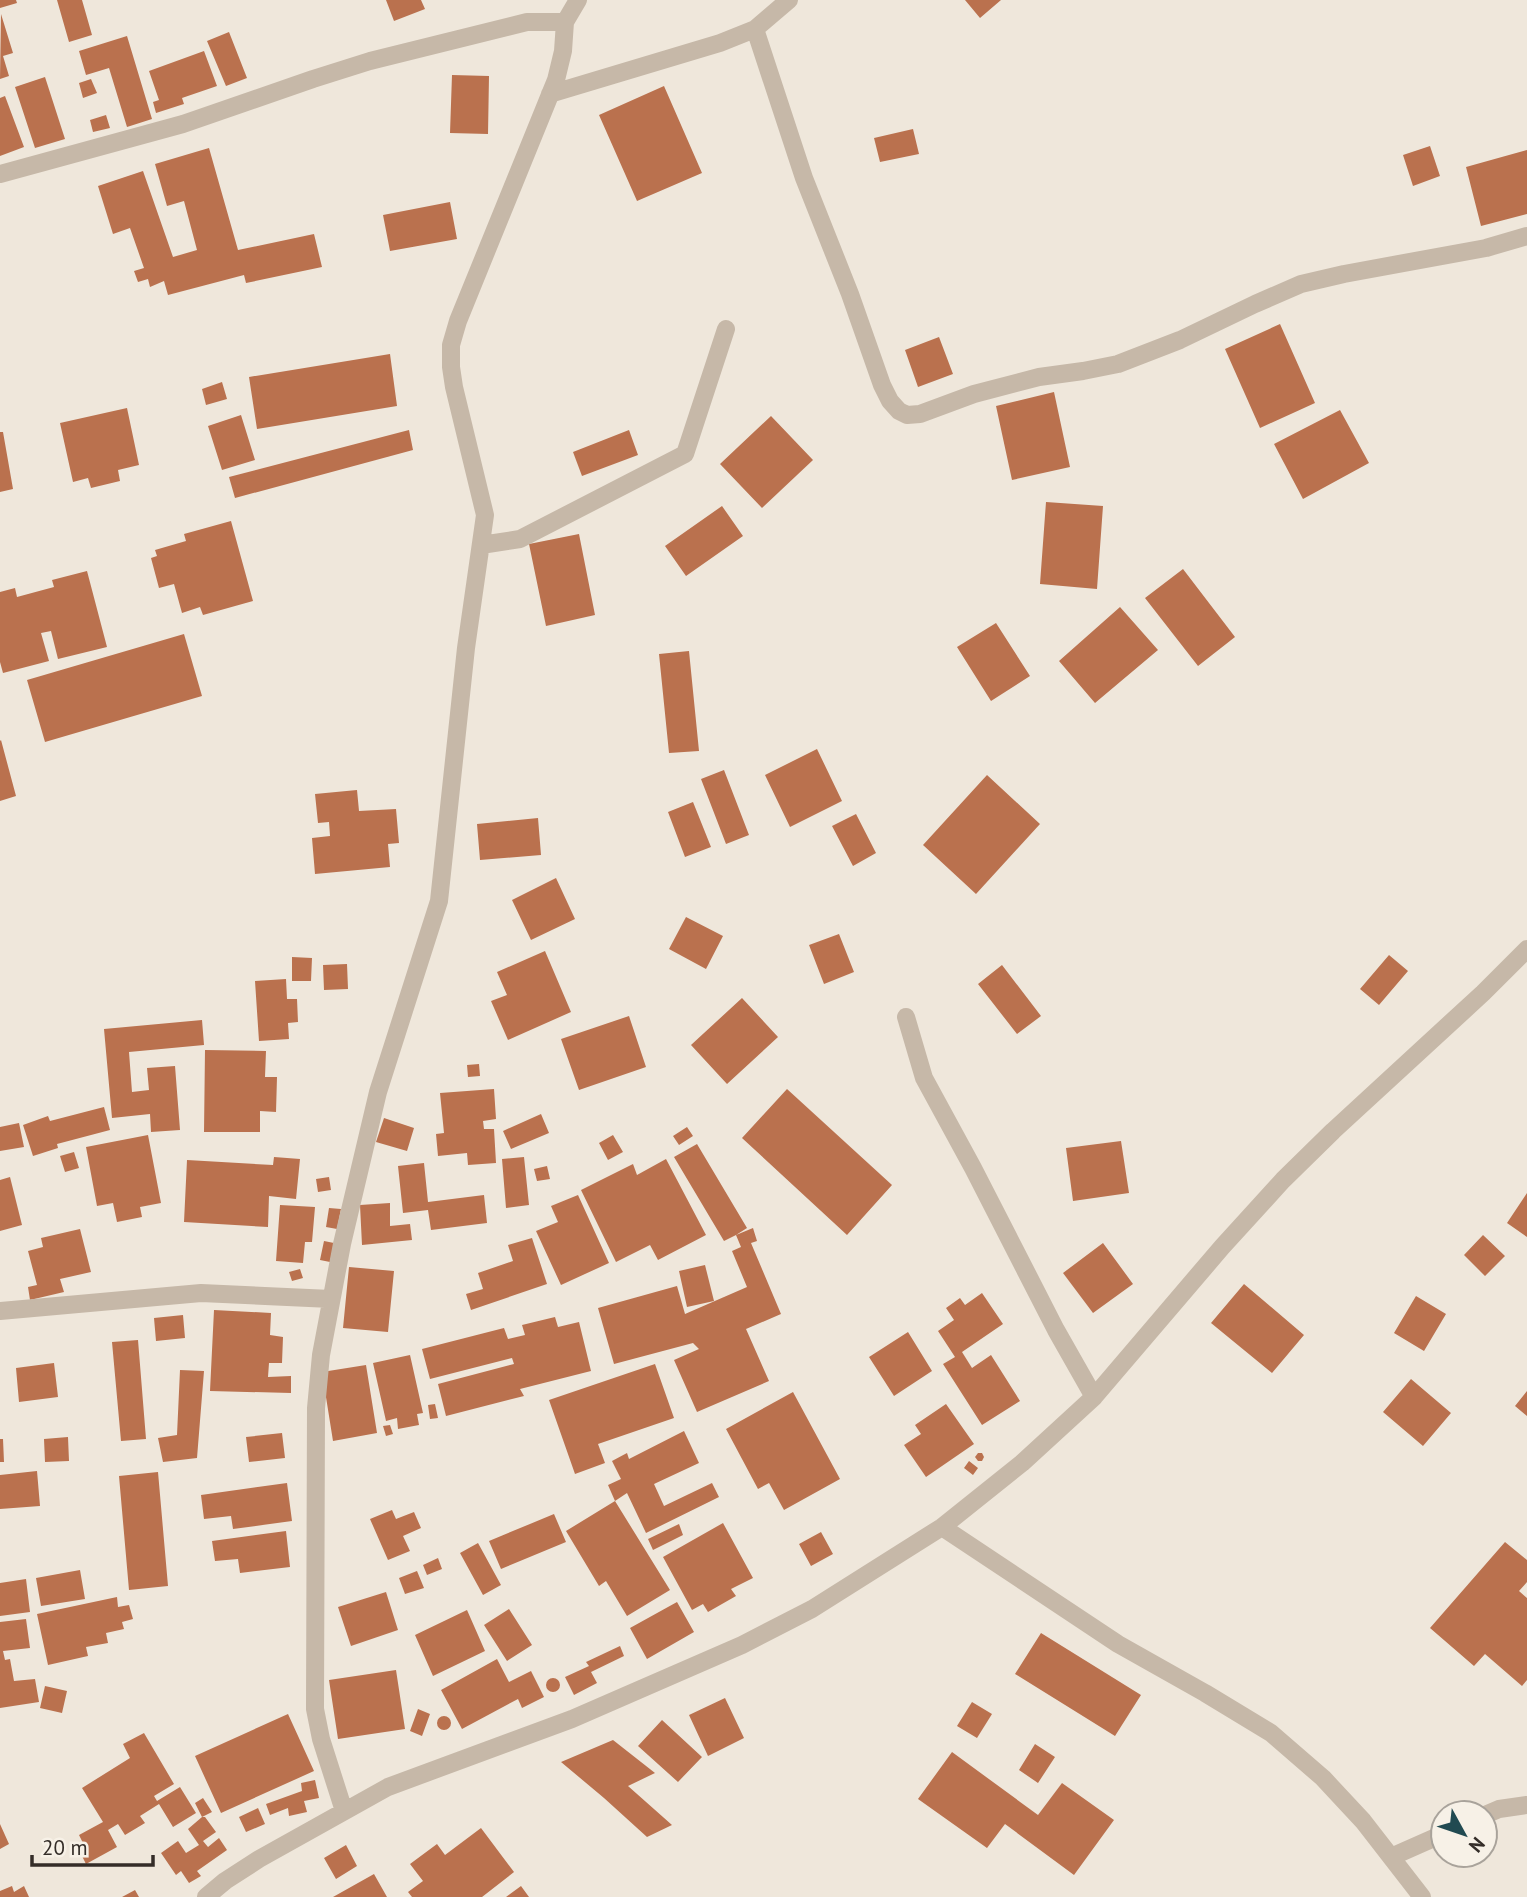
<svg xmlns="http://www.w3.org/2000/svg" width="1527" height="1897" font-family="'PT Sans',sans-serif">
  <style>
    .building { fill: #ba714e }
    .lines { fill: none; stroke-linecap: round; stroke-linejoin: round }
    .minor { stroke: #c6b8a8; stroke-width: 18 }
  </style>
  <rect width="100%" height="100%" fill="#efe7db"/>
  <!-- building -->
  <path class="building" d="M0,0H16L17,3L0,8Z
    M57,0H82L92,35L69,42Z
    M386,0H421L425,9L394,21Z
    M965,0H1001L980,18Z
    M1,14L13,53L3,56L9,76L0,79Z
    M229,32L247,78L226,86L207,41Z
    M127,36L152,119L127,127L109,68L86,75L79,51Z
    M204,51L217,86L182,98L184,104L156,113L153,102L159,100L149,71Z
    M452,75L489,76L488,134L450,133Z
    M45,77L65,139L35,148L15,87Z
    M91,79L97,93L83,98L79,83Z
    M664,86L702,173L637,201L599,115Z
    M5,96L24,147L0,156V98Z
    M106,115L110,128L93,132L90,120Z
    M913,129L919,154L880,162L874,138Z
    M1430,146L1440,176L1413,186L1403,155Z
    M209,148L238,250L314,234L322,267L246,283L244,275L168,295L164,281L150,287L148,279L138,282L134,271L144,268L130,228L113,234L98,186L143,171L173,257L197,250L184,201L167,206L155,164Z
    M1527,150V214L1481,226L1466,167Z
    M450,202L457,239L390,251L383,215Z
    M1280,324L1315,403L1260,428L1225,349Z
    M939,337L953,374L918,387L905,350Z
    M390,354L397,406L257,429L249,377Z
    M222,382L227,399L206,405L202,389Z
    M1054,392L1070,467L1012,480L996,406Z
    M127,408L139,465L118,470L120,481L91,488L88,478L73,482L60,423Z
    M1340,410L1369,463L1303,499L1274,444Z
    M241,415L255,460L222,470L208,426Z
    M771,416L813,460L762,508L720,464Z
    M409,430L413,450L235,498L229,477Z
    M629,430L638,455L582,476L573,452Z
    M0,432H3L13,489L0,492Z
    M1046,502L1103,506L1097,589L1040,584Z
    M722,506L743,536L686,576L665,546Z
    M231,521L253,601L203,615L200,607L182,613L174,584L159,588L151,558L157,556L155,550L186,541L184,534Z
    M579,534L595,615L546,626L529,544Z
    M1183,569L1235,637L1198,666L1145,598Z
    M87,571L107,647L58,659L51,631L41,633L49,661L3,673L0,662V592L15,588L17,597L54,587L52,580Z
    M1120,607L1158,650L1095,703L1059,661Z
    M996,623L1030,676L991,701L957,647Z
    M184,634L202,696L45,742L27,680Z
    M689,651L699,751L669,753L659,654Z
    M1,740L16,796L0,801V741Z
    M817,749L842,801L790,827L765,775Z
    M724,770L749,835L726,844L701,779Z
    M987,775L1040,824L976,894L923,845Z
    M357,790L359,811L396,809L399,843L388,844L390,867L315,874L312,838L330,836L329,822L318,823L315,794Z
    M693,802L711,847L685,857L668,812Z
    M856,814L876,853L853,866L832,826Z
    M538,818L541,855L480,860L477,824Z
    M556,878L575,919L531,940L512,900Z
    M686,917L723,936L706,969L669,949Z
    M839,934L854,972L824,984L809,945Z
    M545,951L571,1012L508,1040L491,1001L507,995L497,972Z
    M1389,955L1408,971L1379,1005L1360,989Z
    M292,957L312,958L311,981H292Z
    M347,964L348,989L324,990L323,965Z
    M1002,965L1041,1016L1017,1034L978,984Z
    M286,979L287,999H297L298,1022L288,1023L289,1039L259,1041L255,981Z
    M742,998L778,1037L727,1084L691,1045Z
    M629,1016L646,1067L579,1090L561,1039Z
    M202,1020L204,1045L129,1052L132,1092L149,1090L147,1068L175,1066L180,1130L151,1132L150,1114L112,1118L104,1029Z
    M205,1050L266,1051L265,1077H277L276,1112L260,1111V1132H204Z
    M479,1064L480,1076L468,1077L467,1065Z
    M494,1089L496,1119L483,1121L484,1129H494L496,1163L468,1165L467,1153L438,1156L436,1134L444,1133L440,1093Z
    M787,1089L892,1185L847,1235L742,1138Z
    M104,1107L110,1130L57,1144L58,1148L33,1156L23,1125L48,1116L50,1121Z
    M541,1114L549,1133L511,1149L503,1131Z
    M384,1118L414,1128L407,1151L376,1142Z
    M19,1123L24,1147L0,1151V1127Z
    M687,1127L693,1136L679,1145L673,1136Z
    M148,1135L161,1203L140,1207L142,1217L117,1222L113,1203L97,1206L86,1147Z
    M613,1135L623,1152L608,1160L599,1143Z
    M1121,1141L1129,1193L1073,1201L1066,1148Z
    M697,1144L747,1228L736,1235L724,1241L674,1157Z
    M74,1152L79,1168L65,1172L60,1156Z
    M274,1157L300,1159L296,1199L269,1196L268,1227L184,1222L187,1160L273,1165Z
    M524,1157L529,1205L506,1208L502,1159Z
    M666,1159L706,1235L658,1260L650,1245L616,1262L581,1190L633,1164L637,1175Z
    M424,1163L428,1202L484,1195L487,1223L431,1230L428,1210L403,1213L398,1166Z
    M547,1166L550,1179L537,1181L534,1169Z
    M10,1177L22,1225L0,1231V1180Z
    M329,1177L331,1190L318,1192L316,1179Z
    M1527,1193V1237L1507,1223Z
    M578,1195L609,1263L561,1285L536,1231L558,1222L551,1206Z
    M390,1203V1226L410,1224L412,1240L362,1245L360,1205Z
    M280,1205L315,1207L312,1242H305L303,1263L276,1261Z
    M329,1208L341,1209L337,1229L326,1227Z
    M753,1228L757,1241L751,1243L781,1314L746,1329L769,1381L697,1412L674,1360L699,1349L693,1343L614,1364L598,1308L677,1286L685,1314L747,1287L732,1251L741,1247L736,1235Z
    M80,1229L91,1272L60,1279L64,1292L30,1300L28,1287L37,1285L28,1251L43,1247L41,1238Z
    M1483,1235L1505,1256L1485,1276L1464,1255Z
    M532,1238L547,1284L471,1310L466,1294L483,1289L478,1273L513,1261L508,1245Z
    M324,1241L334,1243L330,1262L320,1260Z
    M1103,1243L1133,1284L1093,1313L1063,1273Z
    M705,1265L714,1301L687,1307L679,1271Z
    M349,1267L394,1271L388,1332L343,1328Z
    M300,1269L303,1278L292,1281L289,1272Z
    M1244,1284L1304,1335L1272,1373L1211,1323Z
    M982,1293L1003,1324L962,1352L972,1368L991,1355L1020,1401L982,1425L943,1364L955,1357L938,1331L954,1320L946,1308L960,1298L965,1305Z
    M1416,1296L1446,1314L1424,1351L1394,1333Z
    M214,1310L271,1313L270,1335L283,1337L282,1363H269L268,1377L291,1376V1393L210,1391Z
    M183,1315L185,1338L156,1341L154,1318Z
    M555,1317L558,1327L579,1322L591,1371L520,1389L524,1396L446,1416L438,1384L514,1364L512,1358L430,1379L422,1349L504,1328L508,1339L525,1335L522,1325Z
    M908,1332L932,1371L894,1396L869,1357Z
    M138,1340L146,1439L121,1441L112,1342Z
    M410,1355L423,1413L417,1414L419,1425L398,1429L397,1418L386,1421L373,1363Z
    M54,1363L58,1397L19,1402L16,1368Z
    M655,1364L674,1418L598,1444L605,1463L575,1474L549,1400Z
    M366,1365L377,1433L333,1441L322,1372Z
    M180,1370L204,1371L197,1458L163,1462L158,1438L177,1435Z
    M1411,1379L1451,1413L1423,1446L1383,1412Z
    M1527,1391V1416L1515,1406Z
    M793,1392L840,1479L784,1510L769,1483L758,1489L726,1429Z
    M435,1404L438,1418L430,1419L428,1405Z
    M946,1404L974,1444L926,1477L904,1445L921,1434L915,1425Z
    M390,1425L393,1434L386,1436L383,1426Z
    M684,1431L699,1463L654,1484L664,1506L712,1483L719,1497L646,1533L627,1493L615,1501L608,1485L621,1479L612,1461L627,1453L629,1459Z
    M282,1433L285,1458L249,1462L246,1437Z
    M68,1437L69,1461L45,1462L44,1439Z
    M0,1439H3L4,1462H0Z
    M978,1453H982L984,1457L982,1461H978L975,1457Z
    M969,1461L978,1468L973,1475L964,1468Z
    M37,1471L40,1506L0,1509V1475Z
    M158,1472L168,1586L129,1590L119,1476Z
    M287,1483L292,1521L233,1529L231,1516L204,1519L201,1495Z
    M615,1501L670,1590L627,1616L606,1581L599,1586L566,1531Z
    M392,1510L396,1519L414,1512L421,1528L403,1536L410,1551L388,1560L370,1519Z
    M554,1514L566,1542L501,1569L489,1541Z
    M723,1523L753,1578L731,1589L736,1596L708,1612L703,1604L692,1610L663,1557Z
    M679,1524L683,1535L653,1550L648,1539Z
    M286,1531L290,1567L240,1573L238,1559L215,1561L212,1541Z
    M821,1532L833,1554L811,1566L799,1544Z
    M1505,1542L1527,1560V1582L1519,1591L1527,1598V1680L1522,1686L1485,1654L1474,1666L1430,1628Z
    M478,1543L501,1585L483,1595L460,1553Z
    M438,1558L442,1569L427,1575L423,1565Z
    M80,1570L85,1599L41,1606L36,1578Z
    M417,1571L424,1588L405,1594L399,1578Z
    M26,1579L30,1612L0,1616V1583Z
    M386,1592L398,1630L351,1646L338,1607Z
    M117,1597L118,1607L129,1605L133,1619L122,1622L124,1629L106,1633L108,1643L86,1647L88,1656L48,1665L37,1614Z
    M677,1602L694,1632L647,1659L630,1628Z
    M509,1609L532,1645L507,1661L484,1625Z
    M467,1610L485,1651L433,1676L415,1635Z
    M26,1619L30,1648L3,1651L5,1660L10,1659L14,1681L35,1679L39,1702L0,1708V1622Z
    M1041,1633L1141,1695L1115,1736L1015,1674Z
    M620,1646L624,1656L591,1672L597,1683L574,1695L565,1677L589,1666L586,1662Z
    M497,1659L509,1682L531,1671L544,1697L522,1708L518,1699L462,1729L441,1690Z
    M396,1670L405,1729L338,1739L329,1680Z
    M546 1685a7 7 0 1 1 14 0a7 7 0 1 1-14 0Z
    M45,1686L67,1691L62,1713L40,1708Z
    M725,1698L744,1738L708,1756L689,1715Z
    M972,1702L992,1714L977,1738L957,1726Z
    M418,1709L430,1714L422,1736L410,1731Z
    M288,1714L314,1771L221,1813L195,1756Z
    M437 1723a7 7 0 1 1 14 0a7 7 0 1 1-14 0Z
    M662,1720L702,1757L678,1782L638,1746Z
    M144,1733L174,1784L154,1796L157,1801L180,1787L196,1813L173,1827L159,1804L140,1816L145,1823L125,1835L118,1824L108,1830L117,1847L86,1864L80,1852L86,1849L79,1835L103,1822L82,1788L130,1758L123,1744Z
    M613,1740L655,1773L628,1786L672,1825L647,1837L604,1798L561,1762Z
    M1035,1744L1055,1757L1038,1783L1019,1770Z
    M952,1752L1038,1815L1062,1783L1114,1820L1074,1875L1005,1824L987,1848L918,1799Z
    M315,1780L319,1798L304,1801L307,1812L289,1816L288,1808L270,1815L266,1804L302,1791L301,1783Z
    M203,1798L212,1812L202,1817H205L216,1832L203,1841L208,1847L219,1838L227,1850L197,1871L201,1876L189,1883L181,1871L176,1875L161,1853L178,1841L186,1853L199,1845L188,1829L202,1817L195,1803Z
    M258,1808L265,1824L246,1832L239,1817Z
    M0,1824L9,1844L0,1849Z
    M481,1828L514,1872L482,1897H412L408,1892L423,1881L410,1864L437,1844L445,1855Z
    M346,1845L357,1866L336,1879L324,1858Z
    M374,1874L387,1897H333Z
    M12,1886L14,1892L24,1886L29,1897H0V1891Z
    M521,1886L529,1897H506Z
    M135,1890L139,1897H122Z"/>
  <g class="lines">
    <!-- minor -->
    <path class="minor" d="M755,29L804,178L850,294L882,385L890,401L899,411L907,415L920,414L974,394L1039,377L1083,371L1118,364L1180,340L1255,304L1301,284L1344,274L1486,248L1527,236
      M550,94L720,43L755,29L789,0
      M0,174L183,124L313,79L370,61L527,22H565
      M481,545L520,539L685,454L726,329
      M906,1017L924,1078L973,1168L1056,1330L1094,1397
      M0,1311L201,1293L331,1299
      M942,1527L1118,1644L1205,1693L1271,1733L1323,1778L1363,1821L1422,1897
      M344,1811L321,1739L315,1709L316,1408L321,1355L342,1244L378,1092L439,901L466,648L485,515L454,387L451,367V345L458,321L556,80L563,51L565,22L578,0
      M1485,1815L1499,1809L1527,1805
      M1391,1857L1443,1834
      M206,1897L225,1881L259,1859L388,1787L572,1719L742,1645L812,1609L942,1527L1022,1463L1094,1397L1222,1247L1283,1180L1333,1131L1483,993L1527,949"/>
  </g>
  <!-- north arrow -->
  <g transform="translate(1464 1834) rotate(130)"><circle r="33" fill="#f7f1e7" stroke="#a9a39b" stroke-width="2"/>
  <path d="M0-5L12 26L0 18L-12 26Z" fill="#214a51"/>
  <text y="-10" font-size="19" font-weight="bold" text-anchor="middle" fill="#342d28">N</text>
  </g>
  <!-- scale -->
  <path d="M32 1855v10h121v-10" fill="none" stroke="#342d28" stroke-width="3.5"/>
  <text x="42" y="1855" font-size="21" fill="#342d28" stroke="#f7f1e7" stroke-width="5" paint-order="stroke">20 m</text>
</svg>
